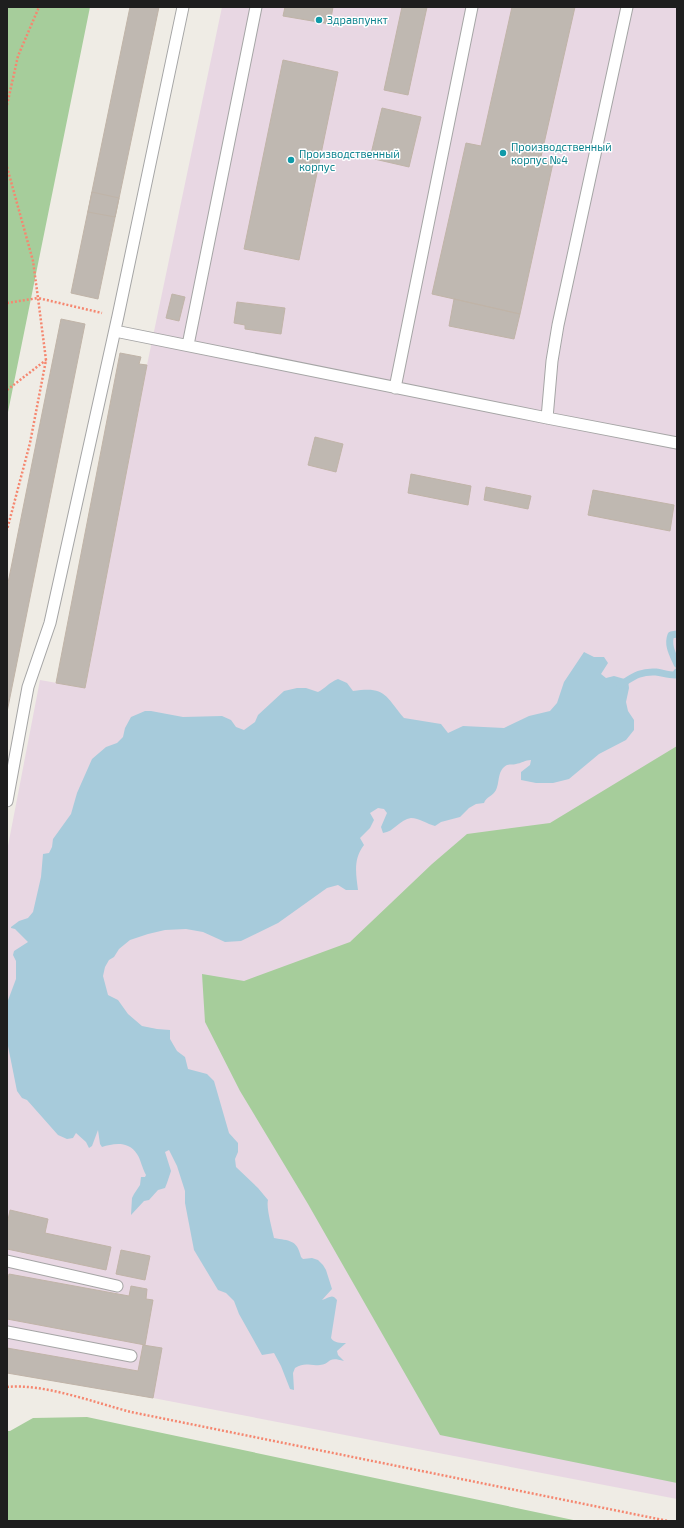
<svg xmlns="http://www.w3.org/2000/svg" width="684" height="1528" font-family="'Exo 2',sans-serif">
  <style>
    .industrial { fill: #e8d7e3 }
    .forest { fill: #a6cd9b }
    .water { fill: #a7cbdb }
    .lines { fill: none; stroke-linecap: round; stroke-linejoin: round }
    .stream { stroke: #a7cbdb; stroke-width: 7 }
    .building { fill: #bfb8b1; stroke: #c0b4a8 }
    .lane-casing { stroke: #a5a5a5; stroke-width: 13 }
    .path { stroke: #f58770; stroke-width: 2.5; stroke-dasharray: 2 2; stroke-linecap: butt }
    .lane { stroke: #fff; stroke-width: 11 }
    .culture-dot { fill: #0f9aa8; stroke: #fff; stroke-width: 1.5 }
    .labels { text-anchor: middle; stroke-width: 3; stroke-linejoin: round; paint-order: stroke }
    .culture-label { font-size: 11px; fill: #0d838f; stroke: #fff; text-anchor: start }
  </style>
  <rect width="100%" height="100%" fill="#efece5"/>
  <!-- industrial -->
  <path class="industrial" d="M222,7H677V1499L153,1398L7,1373V851L40,680L85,688L147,365Z"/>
  <!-- forest -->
  <path class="forest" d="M7,7H90L7,417Z
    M677,746V1483L440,1435L308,1204L240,1091L205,1022L202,974L244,981L350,942L432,864L467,834L550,823Z
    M87,1417L129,1426L578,1521H7V1431H10L33,1418Z"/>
  <!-- water -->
  <path class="water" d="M584,652L594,657H604L608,663L601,674L606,678L614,676L628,680L629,688L626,702L628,711L634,720V730L626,740L599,754L569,779L553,783H536L521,780V772L530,765L531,760C525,760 522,763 516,764C513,765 510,764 507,765C497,770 500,782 496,790C493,796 486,797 484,803L476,804L469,808L460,817L441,822L435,826C427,824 419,818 411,818C400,819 394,832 383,833L381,827L387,813L384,809L378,808L370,813L374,820L370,828L360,838L364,845C353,859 356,874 358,890H346L338,885L327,888L278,923L241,941L225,942L203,932L186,929L165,930L148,934L130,940L119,949L114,957L109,960L105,967L103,976L108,995L118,1000L128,1014L142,1026L157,1029L170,1030V1039L177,1051L185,1057L188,1069L207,1074L214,1081L229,1133L238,1143V1152L235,1159L236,1167L258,1188L268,1200C266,1208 272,1228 274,1238C289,1241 297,1239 301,1257L303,1259L312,1258L318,1260L323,1265L326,1270L332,1289L322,1300C329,1298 332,1293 337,1300L331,1338C334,1343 341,1343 346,1343L337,1351L338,1355L344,1361C326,1356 332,1364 320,1365C309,1366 305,1362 295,1368L293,1373L294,1390L290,1389L281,1366L274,1353L262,1355L239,1314L234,1301L226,1293L218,1290L194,1250L185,1203V1191L177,1166L169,1150L165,1152L171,1171L167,1183L165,1188L158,1190L149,1200L144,1201L131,1215L132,1198L134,1194L140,1185L141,1177H145L146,1175C142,1168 141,1160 137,1154C129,1141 114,1143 102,1147L100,1144L98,1130L92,1146L89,1148L86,1142L76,1133L73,1138L67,1139L58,1135L27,1100L22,1098L17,1091L7,1041V1003L16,979V961L13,955L14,951L28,942L15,929L11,928V927L19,921L28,918L33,912L41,877L43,854L49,853L52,847L53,839L71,814L77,793L92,759L106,747L117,743L123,737L125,728L131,717L145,711H151L183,717L222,716L231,720L236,727L244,730L255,722L258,715L284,691L297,688H306L318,692C326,688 328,683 338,679L347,683L353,691C385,686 385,695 404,718L441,724L448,733L463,726L504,728L529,716L550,711L557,703L564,682Z"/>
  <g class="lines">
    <!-- stream -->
    <path class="stream" d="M677,634L671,635C667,645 673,655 677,664
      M620,685C633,677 640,671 656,672C663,673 668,675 675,675L677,672"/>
  </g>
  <!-- building -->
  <path class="building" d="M130,7H159L98,299L71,293Z
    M285,7H333L330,24L283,16Z
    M402,7H427L408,95L384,90Z
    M512,7H575L540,161L553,163L520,314L432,294L466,143L481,146Z
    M283,60L338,72L299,260L244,249Z
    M382,108L421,117L409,167L370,158Z
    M92,192L119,198L115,217L88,212Z
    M172,294L185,297L179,321L166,318Z
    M454,299L520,314L514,339L449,326Z
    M237,302L285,308L281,334L245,329V325L234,323Z
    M61,319L85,324L7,712V588Z
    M120,353L141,357L139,364L147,365L85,688L56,683Z
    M315,437L343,444L336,472L308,465Z
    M411,474L471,486L468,505L408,493Z
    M486,487L531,496L528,509L484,500Z
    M593,490L674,505L670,531L588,515Z
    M10,1210L48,1219L45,1233L111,1247L106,1270L7,1249V1225Z
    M121,1250L150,1256L145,1280L116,1274Z
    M9,1274L129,1296L131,1286L147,1289L146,1299L153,1300L145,1345L7,1319V1284Z
    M143,1345L162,1348L153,1398L7,1373V1348L138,1371Z"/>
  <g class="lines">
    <defs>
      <path id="lane" d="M115,331L547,418L677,443
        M188,345L256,7
        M395,388L472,7
        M547,418L552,361L558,325L627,7
        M7,801L28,687L50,623L118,316L183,7
        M7,1261L117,1286
        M7,1332L131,1356"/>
    </defs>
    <!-- lane casing -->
    <use href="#lane" class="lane-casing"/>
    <!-- path -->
    <path class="path" d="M7,105L18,56L39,7
      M7,167L33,261L38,298L102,313
      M7,303L38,298L46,360L30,443L7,530
      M7,390L46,360
      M7,1387C43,1383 96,1403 131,1412L668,1521"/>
    <!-- lane -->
    <use href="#lane" class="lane"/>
  </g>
  <!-- markers -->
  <g class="culture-dot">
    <circle cx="319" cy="20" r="4"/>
    <circle cx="503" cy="153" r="4"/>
    <circle cx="291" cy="160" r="4"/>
  </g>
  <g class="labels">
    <!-- culture labels -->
    <g class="culture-label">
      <text x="327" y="24">Здравпункт</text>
      <text x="511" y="151">Производственный<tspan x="511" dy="13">корпус №4</tspan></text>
      <text x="299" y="158">Производственный<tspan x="299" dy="13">корпус</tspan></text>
    </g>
  </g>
  <!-- border -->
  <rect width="684" height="1528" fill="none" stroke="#1e1e1e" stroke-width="16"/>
</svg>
